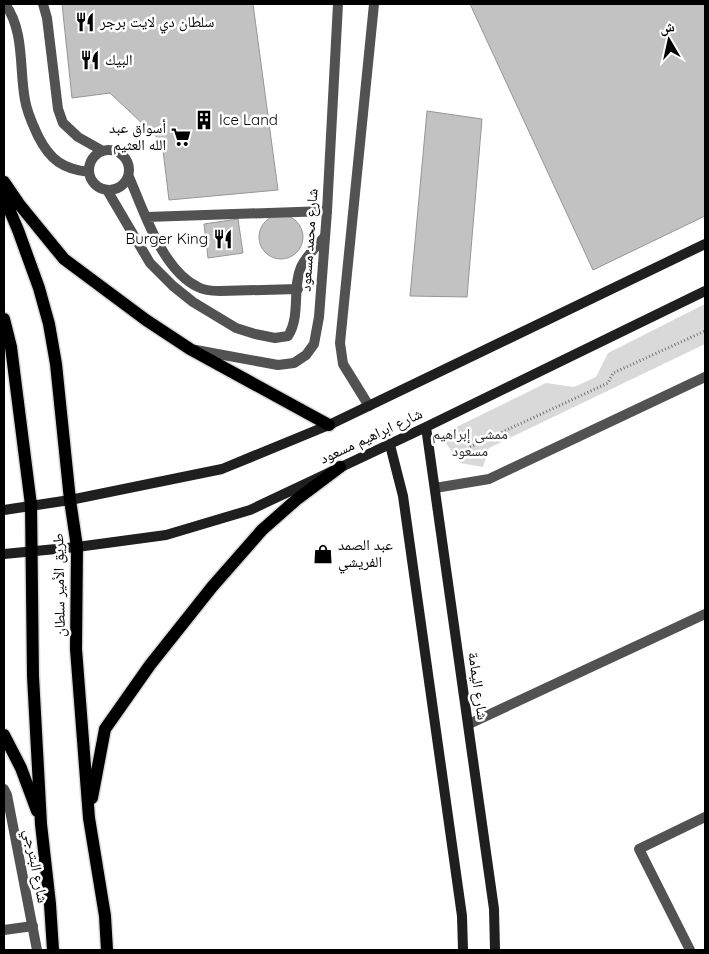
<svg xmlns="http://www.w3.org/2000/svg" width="709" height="954" font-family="Quicksand,'Noto Naskh Arabic',sans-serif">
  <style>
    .green { fill: #d9d9d9 }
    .building { fill: #c2c2c2; stroke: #969696 }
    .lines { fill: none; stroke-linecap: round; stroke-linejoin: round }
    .primary-casing { stroke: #dbdbdb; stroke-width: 15 }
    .path { stroke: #747474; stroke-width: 3; stroke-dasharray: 1 2.5; stroke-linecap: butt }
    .lane { stroke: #525252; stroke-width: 10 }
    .street { stroke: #525252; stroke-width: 10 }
    .secondary { stroke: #1f1f1f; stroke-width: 10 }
    .primary { stroke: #000; stroke-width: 12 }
    .labels { text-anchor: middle; stroke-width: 5; stroke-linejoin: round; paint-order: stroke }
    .poi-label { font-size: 15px; fill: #000; stroke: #fff; text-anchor: start }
    .street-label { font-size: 15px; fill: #000; stroke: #fff }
    .park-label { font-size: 15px; fill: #303030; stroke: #fff }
  </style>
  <rect width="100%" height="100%" fill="#fff"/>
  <!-- green -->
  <path class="green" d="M705,304V344L489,448L483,467L460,463L440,435L546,383L574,387L596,377L608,353Z"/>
  <!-- building -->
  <path class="building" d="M62,4H253L278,190L169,200L162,142L110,93L72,98Z
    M470,4H705V216L593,270Z
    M427,111L482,119L467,297L410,296Z
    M259 237a22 22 0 1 1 44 0a22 22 0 1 1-44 0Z
    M238,219L243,253L208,258L204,224Z"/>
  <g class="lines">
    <defs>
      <path id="primary" d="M4,182L19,204L64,259L146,320L190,349L329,425
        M4,197L18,230L39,288L49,324L56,364L70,500L77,547L76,649L89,818L105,916L107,950
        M4,319L11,347L31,505L33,676L41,824L50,904L53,950
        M4,735L21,768L37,811
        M92,798L105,729L150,665L212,587L262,530L296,500L340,467"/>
    </defs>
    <!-- primary casing -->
    <use href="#primary" class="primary-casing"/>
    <!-- path -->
    <path class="path" d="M470,447L608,383L613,373L705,331"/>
    <!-- lane -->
    <path class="lane" d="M5,4C25,31 19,69 25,100C27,113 33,125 38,136C50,160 63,169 89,172
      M43,4L47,18L58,109L63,123L78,137L103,151
      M89 170a20 20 0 1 1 40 0a20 20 0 1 1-40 0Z
      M129,177C144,211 162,270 198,287C205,291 213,291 220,291L298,289
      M107,190L150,263L173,286L193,302L236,328L255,334L275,338L288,336C301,316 292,287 301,267C306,256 317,246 325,236
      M147,217L327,211
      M435,488L489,479L705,377
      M4,930L33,926"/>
    <!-- street -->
    <path class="street" d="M196,350L278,365L294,363L306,355L314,344L319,317L327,211L338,4
      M369,406L343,364L340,343L374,4
      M469,724L705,614
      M4,789L7,795L37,950
      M690,950L639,849L705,817"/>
    <!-- secondary -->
    <path class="secondary" d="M426,427L494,909L495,950
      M390,445L403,496L462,916L463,950
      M4,510L70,500L222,469L329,425L705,244
      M4,554L77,547L166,535L250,510L426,427L705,291"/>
    <!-- primary -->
    <use href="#primary" class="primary"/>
  </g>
  <!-- icons -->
  <defs>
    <symbol id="restaurant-bare" viewBox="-9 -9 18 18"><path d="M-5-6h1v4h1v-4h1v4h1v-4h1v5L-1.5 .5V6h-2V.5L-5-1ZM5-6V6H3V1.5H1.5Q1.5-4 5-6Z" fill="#000" stroke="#fff" stroke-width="2.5" paint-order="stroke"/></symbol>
    <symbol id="building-bare" viewBox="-9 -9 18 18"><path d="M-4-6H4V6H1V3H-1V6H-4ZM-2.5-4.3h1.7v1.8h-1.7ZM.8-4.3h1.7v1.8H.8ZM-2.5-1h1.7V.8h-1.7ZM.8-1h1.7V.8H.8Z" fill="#000" stroke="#fff" stroke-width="2.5" paint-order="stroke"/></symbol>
    <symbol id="supermarket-bare" viewBox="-9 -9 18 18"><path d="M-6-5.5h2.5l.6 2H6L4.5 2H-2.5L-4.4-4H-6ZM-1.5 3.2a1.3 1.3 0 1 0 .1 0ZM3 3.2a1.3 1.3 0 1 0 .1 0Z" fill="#000" stroke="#fff" stroke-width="2.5" paint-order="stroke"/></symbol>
    <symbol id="shop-bare" viewBox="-9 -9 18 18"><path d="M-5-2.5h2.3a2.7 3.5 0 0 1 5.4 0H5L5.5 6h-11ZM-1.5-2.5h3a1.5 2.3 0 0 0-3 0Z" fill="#000" stroke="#fff" stroke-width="2.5" paint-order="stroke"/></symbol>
  </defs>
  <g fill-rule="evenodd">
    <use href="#restaurant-bare" x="71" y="8" width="28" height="28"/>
    <use href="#restaurant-bare" x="76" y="46" width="28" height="28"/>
    <use href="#building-bare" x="190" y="106" width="28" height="28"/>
    <use href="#supermarket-bare" x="167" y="123" width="28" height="28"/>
    <use href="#restaurant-bare" x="209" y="225" width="28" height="28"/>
    <use href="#shop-bare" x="309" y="540" width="28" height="28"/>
  </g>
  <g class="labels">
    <!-- poi labels -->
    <g class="poi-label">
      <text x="100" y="27">سلطان دي لايت برجر</text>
      <text x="105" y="65">البيك</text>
      <text x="219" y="125">Ice Land</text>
      <text x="166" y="133" text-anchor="end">أسواق عبد<tspan x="166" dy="17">الله العثيم</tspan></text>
      <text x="208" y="244" text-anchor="end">Burger King</text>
      <text x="338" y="550">عبد الصمد<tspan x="338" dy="17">الفريشي</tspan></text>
    </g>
    <!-- street labels -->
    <g class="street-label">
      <text transform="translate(309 240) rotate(-86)" y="5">شارع محمد مسعود</text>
      <text transform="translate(371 436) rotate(-25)" y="5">شارع ابراهيم مسعود</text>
      <text transform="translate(59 585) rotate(-91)" y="5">طريق الأمير سلطان</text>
      <text transform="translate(478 686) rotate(82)" y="5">شارع اليمامة</text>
      <text transform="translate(36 866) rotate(79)" y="5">شارع البترجي</text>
    </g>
    <!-- park labels -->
    <g class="park-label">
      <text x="470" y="439">ممشى إبراهيم<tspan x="470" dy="17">مسعود</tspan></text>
    </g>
  </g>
  <!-- border -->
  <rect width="709" height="954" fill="none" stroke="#000000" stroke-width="10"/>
  <!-- north arrow -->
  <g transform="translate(669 40) rotate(351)" stroke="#ffffff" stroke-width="4" paint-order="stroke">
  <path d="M0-4L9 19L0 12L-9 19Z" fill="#000000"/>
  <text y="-8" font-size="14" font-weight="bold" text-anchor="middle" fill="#000000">ش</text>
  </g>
</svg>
